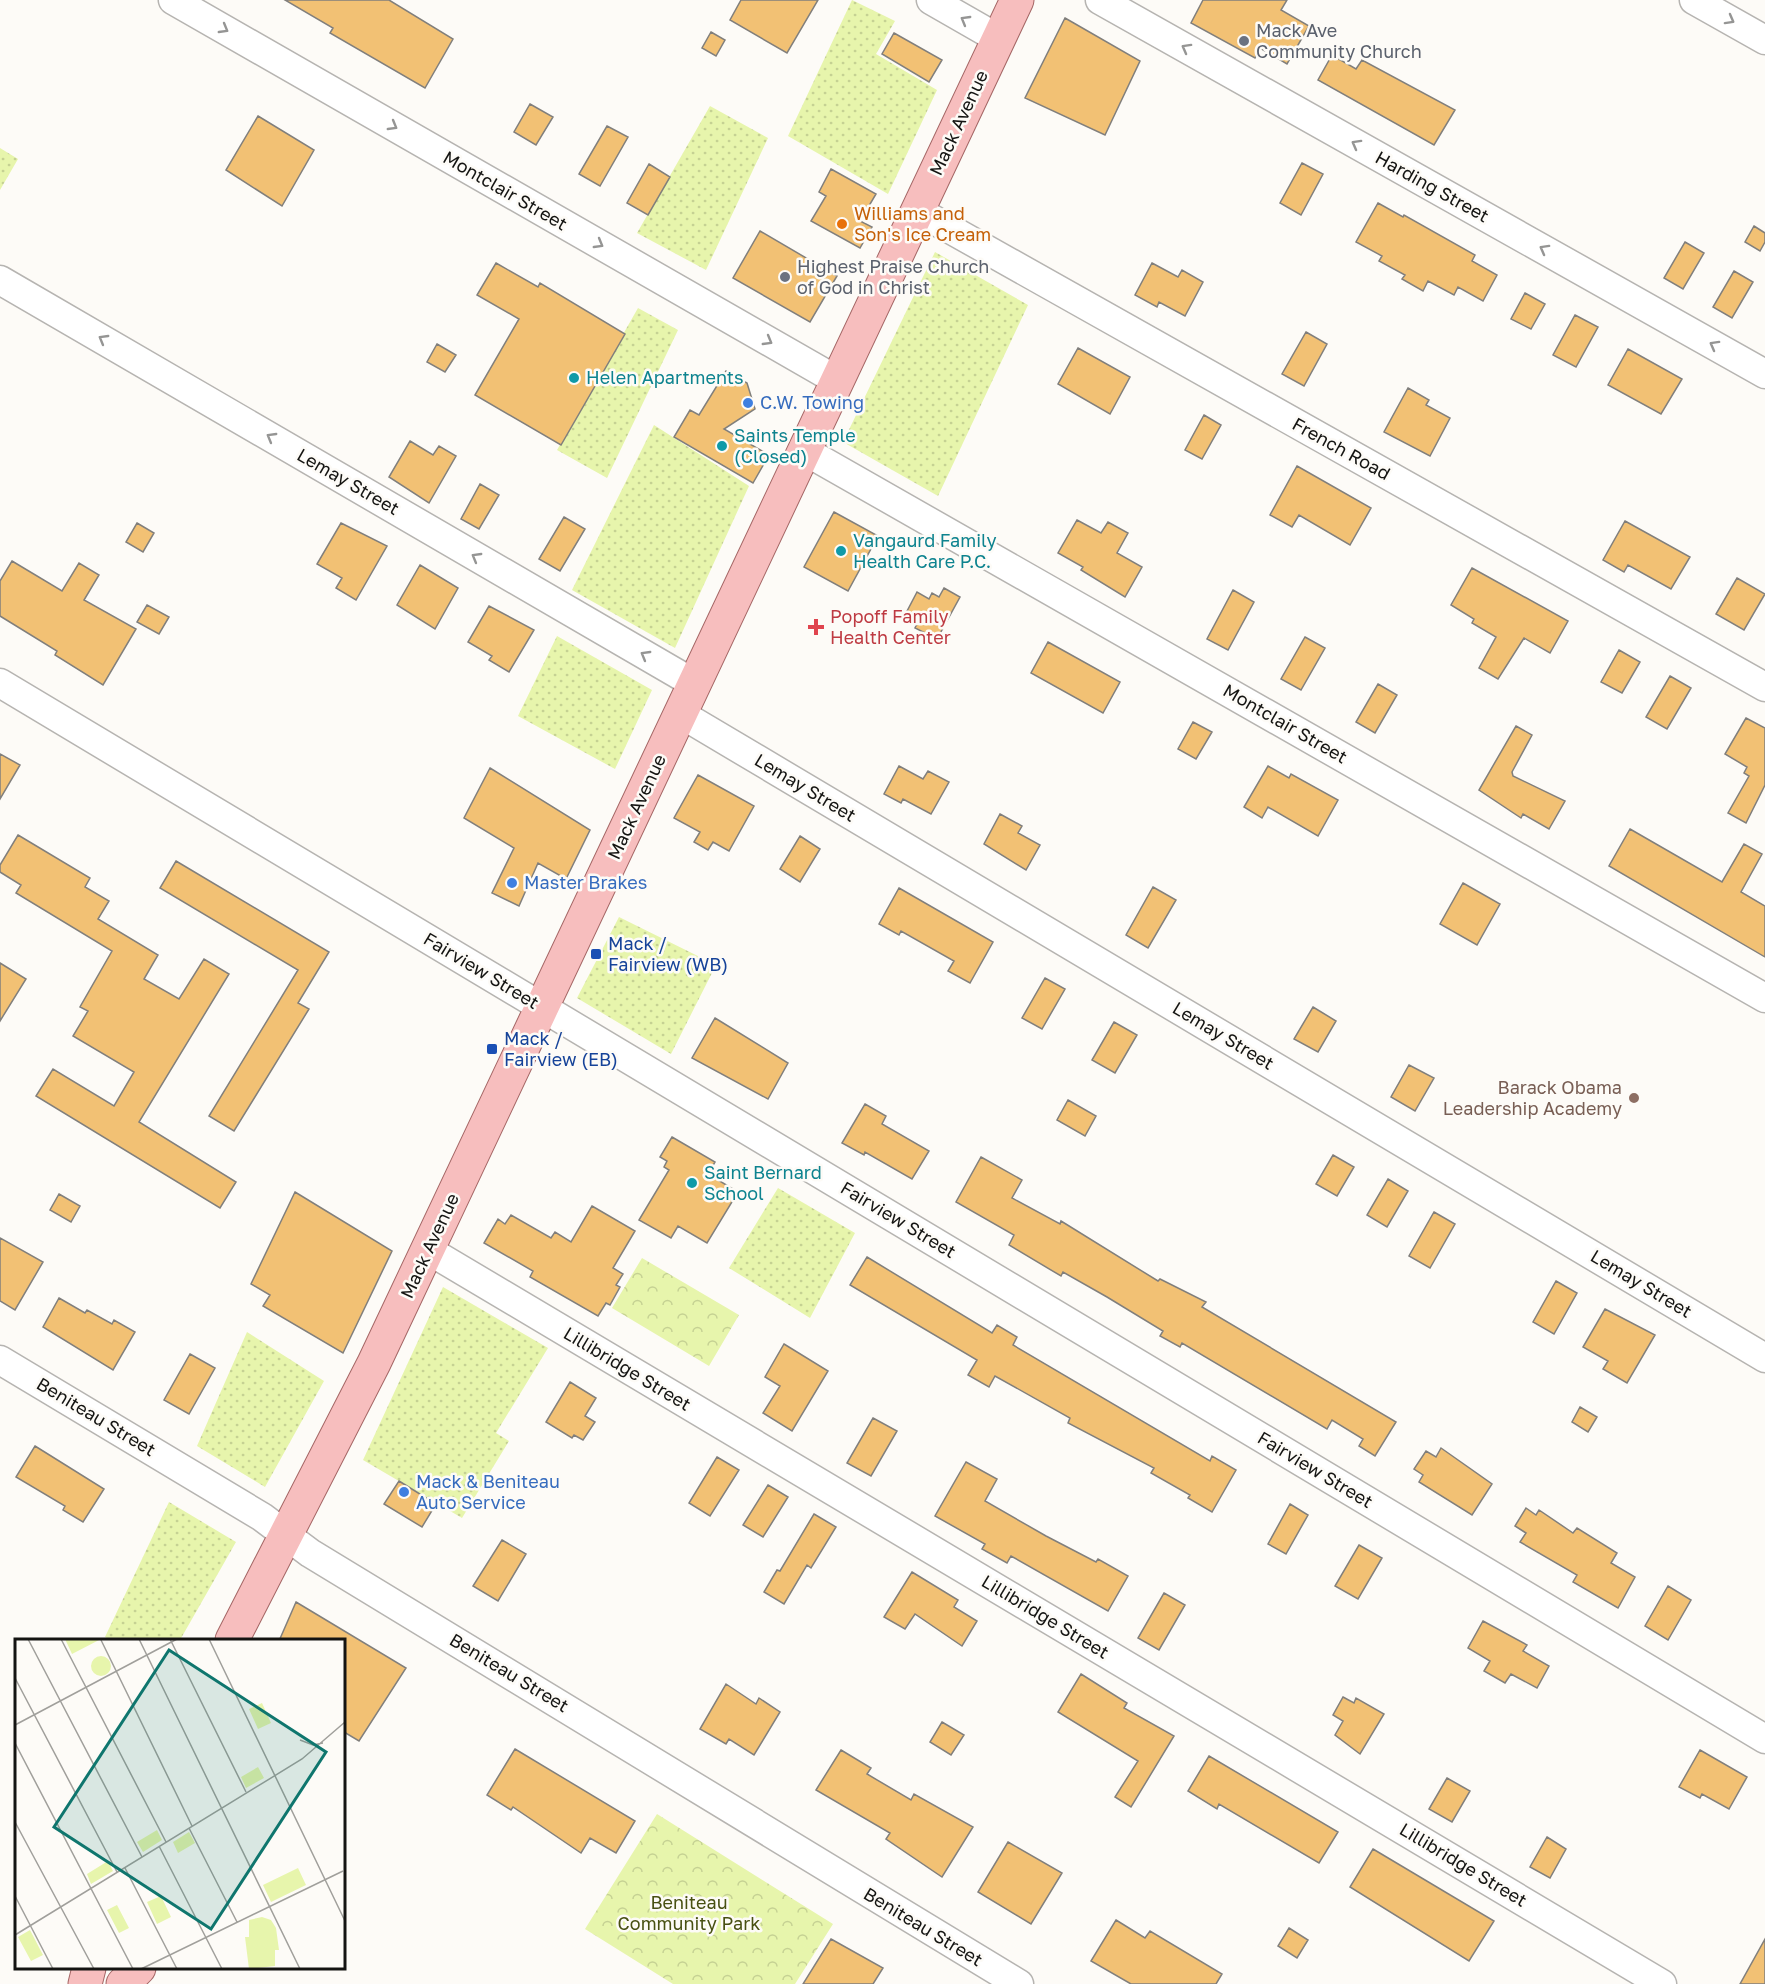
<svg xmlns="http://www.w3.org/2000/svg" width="1765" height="1984" font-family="'Golos Text',sans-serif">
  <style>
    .grass { fill: url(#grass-dots) }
    .park { fill: url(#park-crowns) }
    .building { fill: #f2c174; stroke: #817f7c; stroke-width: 1.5 }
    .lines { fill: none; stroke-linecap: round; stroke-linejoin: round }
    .minor-casing { stroke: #b6b4b1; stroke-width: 31 }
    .major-casing { stroke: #a46665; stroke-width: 35 }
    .minor { stroke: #fff; stroke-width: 28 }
    .major { stroke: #f7bebe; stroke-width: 33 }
    .oneway { stroke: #959594 }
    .worship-dot { fill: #6b7280; stroke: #fdfbf7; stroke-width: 2 }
    .food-dot { fill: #e8710a; stroke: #fdfbf7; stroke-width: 2 }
    .culture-dot { fill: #0f9aa8; stroke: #fdfbf7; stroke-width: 2 }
    .shop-dot { fill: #3f7fe0; stroke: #fdfbf7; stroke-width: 2 }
    .health-dot { fill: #e0444e; stroke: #fdfbf7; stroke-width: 2 }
    .transit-dot { fill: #1a4fb4; stroke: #fdfbf7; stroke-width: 2 }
    .education-dot { fill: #8d6e63; stroke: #fdfbf7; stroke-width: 2 }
    .labels { text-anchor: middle; stroke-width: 5; stroke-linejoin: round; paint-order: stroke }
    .worship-label { font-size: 18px; fill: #5b616d; stroke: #fdfbf7; text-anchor: start }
    .street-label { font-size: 18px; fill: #141412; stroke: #fdfbf7 }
    .food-label { font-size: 18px; fill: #c56008; stroke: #fdfbf7; text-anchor: start }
    .culture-label { font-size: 18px; fill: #0d838f; stroke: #fdfbf7; text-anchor: start }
    .shop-label { font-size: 18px; fill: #366cbe; stroke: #fdfbf7; text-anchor: start }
    .health-label { font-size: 18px; fill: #be3a42; stroke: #fdfbf7; text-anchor: start }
    .transit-label { font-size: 18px; fill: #164399; stroke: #fdfbf7; text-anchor: start }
    .education-label { font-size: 18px; fill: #785e54; stroke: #fdfbf7; text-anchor: end }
    .park-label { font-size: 18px; fill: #485012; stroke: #fdfbf7 }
    .inset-road { fill: none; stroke: #a09f9b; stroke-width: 1.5 }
    .view { fill: #0f766e; fill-opacity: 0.15; stroke: #0f766e; stroke-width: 3 }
    .inset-edge { fill: none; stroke: #141412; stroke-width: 3 }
  </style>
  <defs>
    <pattern id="grass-dots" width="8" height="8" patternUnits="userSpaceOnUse" patternTransform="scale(1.5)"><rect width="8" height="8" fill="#e7f5ac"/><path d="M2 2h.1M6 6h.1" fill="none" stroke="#c5d193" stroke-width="1.8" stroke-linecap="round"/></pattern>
    <pattern id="park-crowns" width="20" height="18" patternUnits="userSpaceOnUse" patternTransform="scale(1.5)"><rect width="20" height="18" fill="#e7f5ac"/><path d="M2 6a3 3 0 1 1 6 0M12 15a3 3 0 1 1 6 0" fill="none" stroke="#c5d193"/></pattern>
  </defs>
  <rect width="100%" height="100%" fill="#fdfbf7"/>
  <!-- grass -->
  <path class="grass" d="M852,0L895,21L876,54L937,90L888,194L788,136Z
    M710,106L768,138L706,270L637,233Z
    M0,148L18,159L0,190Z
    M935,252L1028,305L938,496L843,442Z
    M638,308L678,330L607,478L557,450Z
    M654,425L749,486L675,648L572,590Z
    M557,636L652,690L615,769L518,716Z
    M619,917L716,965L671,1054L577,998Z
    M778,1188L855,1233L810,1318L729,1268Z
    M443,1287L548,1348L496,1433L509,1441L462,1518L363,1460Z
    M247,1332L324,1381L265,1487L197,1446Z
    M169,1502L236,1542L180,1640H111L105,1637Z"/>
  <!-- park -->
  <path class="park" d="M642,1258L739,1315L709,1366L612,1308Z
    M657,1814L833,1924L795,1984H673L585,1929Z"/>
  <!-- building -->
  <path class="building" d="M285,0H389L453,39L425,88L330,33L333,28Z
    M741,0H818L787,53L730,20Z
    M1203,0H1287L1281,10L1309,26L1287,64L1260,48L1255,58L1191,23Z
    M1065,18L1140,61L1105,135L1025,98Z
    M711,32L725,40L716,56L702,48Z
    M894,33L942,60L929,82L882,54Z
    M1332,55L1356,69L1362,60L1455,110L1434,145L1318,80Z
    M530,104L553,117L536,145L514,132Z
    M258,116L314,150L282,206L226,170Z
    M607,126L628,137L600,186L579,174Z
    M1302,163L1323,174L1301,215L1280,203Z
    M649,164L670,177L648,215L627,203Z
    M831,169L876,194L860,221L872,227L860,248L811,221L826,196L819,192Z
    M1378,203L1403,217L1404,215L1475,255L1472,261L1497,275L1483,301L1458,287L1454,295L1428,281L1423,291L1402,279L1405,275L1379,261L1382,256L1356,242Z
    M1754,226L1765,233V242L1760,251L1745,242Z
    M760,231L837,276L810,322L733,278Z
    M1685,242L1704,253L1683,289L1664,278Z
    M496,263L538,287L540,283L625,334L561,445L475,395L519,319L477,295Z
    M1152,263L1178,277L1182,270L1203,282L1185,316L1159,302L1157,307L1135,295Z
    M1734,271L1753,282L1732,318L1713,307Z
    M1525,293L1545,304L1531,329L1511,319Z
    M1575,315L1598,327L1576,367L1553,355Z
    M1306,332L1327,344L1304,386L1282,374Z
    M437,344L456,355L445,372L427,362Z
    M1078,348L1130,377L1110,414L1058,384Z
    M1628,349L1682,379L1661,414L1608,385Z
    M726,371L747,383L755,409L724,429L769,455L753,483L674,437L690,410L699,415Z
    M1408,388L1429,400L1426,405L1450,418L1430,456L1384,432Z
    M1204,415L1221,425L1202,459L1185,450Z
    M410,441L433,455L439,446L456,456L429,503L389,477Z
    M1297,466L1371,508L1350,545L1299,515L1292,527L1270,515Z
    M480,484L499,495L479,529L461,519Z
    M834,512L878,536L848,591L804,567Z
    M564,517L585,529L560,571L539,559Z
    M1077,520L1101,533L1108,522L1128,533L1117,553L1142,567L1125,597L1081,570L1083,567L1058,553Z
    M1625,521L1690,557L1671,589L1628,565L1624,572L1603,560Z
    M137,523L154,533L143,552L126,542Z
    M341,523L387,546L356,600L336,588L342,578L317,564Z
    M12,561L62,591L79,563L99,575L84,600L136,629L103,685L55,655L57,651L0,616V581Z
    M420,565L458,588L435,629L397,605Z
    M1472,568L1568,621L1550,653L1524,638L1498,679L1479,668L1496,637L1472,623L1474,619L1451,605Z
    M1737,578L1765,594L1744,630L1716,614Z
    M944,588L960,597L937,639L915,628L918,622L905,615L917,592L929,599L932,593L939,597Z
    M1233,590L1254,602L1228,650L1207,639Z
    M147,605L169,617L159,634L137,622Z
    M489,606L534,630L509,672L489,660L492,656L468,642Z
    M1305,637L1325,648L1301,690L1281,679Z
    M1048,642L1120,682L1103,713L1031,673Z
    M1619,650L1640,662L1622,693L1601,682Z
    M1670,676L1691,688L1667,729L1646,717Z
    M1378,684L1397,695L1375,733L1356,722Z
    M1746,718L1765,728V785L1746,823L1728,813L1749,776L1744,773L1747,767L1725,754Z
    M1193,722L1212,732L1196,759L1178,749Z
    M1516,726L1532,735L1512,772L1513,776L1565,801L1549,829L1523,814L1521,818L1479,790Z
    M0,754L20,765L0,799Z
    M899,766L923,779L928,771L949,782L931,814L903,799L901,803L884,794Z
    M1268,766L1289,778L1291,774L1338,800L1318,836L1268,807L1262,818L1244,807Z
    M490,768L590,830L566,879L538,863L519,906L492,893L514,848L464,818Z
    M698,775L754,806L729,851L713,842L708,850L694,842L700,832L674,818Z
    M1000,814L1022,826L1018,833L1040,845L1026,870L984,844Z
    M1630,829L1722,882L1744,844L1762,854L1741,892L1765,906V957L1609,866Z
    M18,835L90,878L85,887L109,901L98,919L158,955L144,979L179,999L204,959L229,974L139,1122L236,1182L220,1208L36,1096L53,1069L114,1106L134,1072L73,1036L88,1011L80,1007L112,951L16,893L21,885L0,872V865Z
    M800,836L820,849L800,882L780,869Z
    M176,861L329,952L298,1003L309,1009L234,1131L209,1116L298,970L160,888Z
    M1463,883L1500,904L1477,945L1440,924Z
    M1153,887L1176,900L1148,948L1126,935Z
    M899,888L993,942L970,983L948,971L954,961L901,931L899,935L879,924Z
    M0,963L26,979L0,1021Z
    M1045,978L1065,989L1042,1029L1022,1018Z
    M1313,1007L1336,1021L1318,1052L1294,1039Z
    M715,1018L788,1063L768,1099L692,1058Z
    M1114,1022L1137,1035L1115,1073L1092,1060Z
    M1409,1065L1434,1078L1415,1111L1391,1097Z
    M1068,1100L1096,1116L1085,1136L1057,1120Z
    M865,1104L886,1116L882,1124L929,1151L912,1179L865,1152L864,1155L842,1143Z
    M672,1137L715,1162L708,1174L738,1192L707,1243L678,1226L671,1238L639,1220L669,1170L664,1167L667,1161L660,1157Z
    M1333,1155L1354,1167L1337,1196L1316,1184Z
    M981,1157L1022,1180L1012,1198L1060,1224L1061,1221L1158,1281L1160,1279L1206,1302L1202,1307L1396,1422L1375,1456L1359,1446L1363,1439L1332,1420L1327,1429L1182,1343L1180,1347L1160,1336L1163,1331L1107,1297L1063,1272L1061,1276L1009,1245L1014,1235L956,1202Z
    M1388,1179L1408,1191L1387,1227L1367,1215Z
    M295,1192L392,1251L343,1353L263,1306L270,1295L251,1284Z
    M59,1194L80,1206L71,1222L50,1210Z
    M592,1206L635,1231L613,1268L623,1274L616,1285L620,1287L610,1305L606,1303L598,1316L530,1277L533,1271L484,1243L498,1219L505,1224L511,1215L551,1238L555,1232L571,1242Z
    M1434,1212L1455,1224L1430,1268L1409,1256Z
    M0,1238L43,1262L15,1310L0,1301Z
    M867,1257L992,1333L997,1325L1017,1337L1013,1345L1210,1461L1212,1456L1236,1470L1212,1512L1188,1498L1190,1495L1151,1473L1154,1468L1068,1423L1070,1418L995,1376L989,1387L968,1375L977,1360L850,1285Z
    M1556,1281L1577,1293L1554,1334L1533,1322Z
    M59,1298L85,1313L87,1310L112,1324L114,1320L135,1332L113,1370L43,1327Z
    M1605,1309L1655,1335L1627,1383L1603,1369L1608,1361L1583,1347Z
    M784,1344L828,1371L792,1431L763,1413L780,1386L765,1377Z
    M190,1354L215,1368L189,1414L164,1400Z
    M570,1382L596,1398L585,1416L595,1422L583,1440L574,1435L572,1438L546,1422Z
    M1580,1407L1597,1417L1588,1432L1572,1422Z
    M873,1418L897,1431L871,1476L847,1463Z
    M35,1446L104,1489L83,1522L63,1510L65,1506L16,1477Z
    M1441,1448L1492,1484L1472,1515L1419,1482L1423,1475L1414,1469L1426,1451L1436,1457Z
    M717,1457L739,1470L710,1516L689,1503Z
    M966,1462L997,1479L985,1501L1046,1536L1096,1562L1098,1559L1128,1576L1108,1611L1011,1556L1007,1563L982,1549L985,1544L935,1516Z
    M399,1481L436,1504L422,1527L384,1504Z
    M768,1485L788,1497L763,1537L743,1525Z
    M1290,1504L1308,1515L1286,1554L1268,1544Z
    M1526,1508L1536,1515L1539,1510L1573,1533L1577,1528L1617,1553L1611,1563L1635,1577L1618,1608L1573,1582L1577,1575L1520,1542L1526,1533L1515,1526Z
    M814,1514L836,1527L811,1568L807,1565L784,1604L764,1592L777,1570L780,1571Z
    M502,1540L526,1554L498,1601L473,1586Z
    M1359,1545L1382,1558L1358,1599L1335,1586Z
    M912,1572L958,1600L954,1607L977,1621L962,1646L915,1614L905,1629L884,1617Z
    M1668,1586L1691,1600L1668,1640L1645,1626Z
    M1164,1593L1185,1605L1159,1650L1138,1638Z
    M296,1602L406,1668L359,1741L344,1732V1641H279Z
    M1483,1621L1527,1645L1523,1651L1549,1666L1537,1688L1511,1674L1505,1683L1484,1671L1490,1661L1468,1648Z
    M1081,1674L1127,1703L1124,1708L1174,1736L1131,1807L1115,1797L1138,1761L1058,1712Z
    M726,1684L756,1704L759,1698L780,1712L754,1755L729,1739L726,1744L700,1729Z
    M1343,1697L1354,1703L1356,1698L1384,1714L1360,1754L1335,1735L1343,1721L1333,1715Z
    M942,1722L964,1735L951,1755L930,1742Z
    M515,1749L635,1821L616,1853L590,1838L581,1853L513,1807L511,1810L487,1795Z
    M841,1750L871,1768L867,1774L911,1800L914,1794L973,1827L942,1877L886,1839L890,1833L816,1790Z
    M1700,1750L1747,1777L1729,1809L1702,1794L1700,1798L1679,1787Z
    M1209,1756L1338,1832L1319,1863L1219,1804L1217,1809L1188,1791Z
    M1447,1778L1470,1791L1452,1822L1429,1809Z
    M1547,1837L1566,1849L1550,1878L1530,1867Z
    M1008,1842L1062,1873L1031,1924L978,1892Z
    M1373,1849L1494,1921L1469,1961L1350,1887Z
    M1116,1920L1145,1938L1150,1931L1222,1974L1216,1984H1131L1091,1961Z
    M1289,1928L1308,1940L1297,1958L1278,1946Z
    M831,1939L883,1968L873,1984H803Z
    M1765,1939V1984H1740Z"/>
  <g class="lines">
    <defs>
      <path id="minor" d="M173,0L838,381
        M931,0L999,39
        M1100,0L1765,374
        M1694,0L1765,40
        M918,211L1765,687
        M0,280L695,684
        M805,451L1765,998
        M0,683L1765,1739
        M681,714L1765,1358
        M428,1250L1662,1984
        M0,1360L262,1517L310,1553L1019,1984"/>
      <path id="major" d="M232,1640L374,1363L1017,0
        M85,1984L89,1968
        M123,1984L139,1968"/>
    </defs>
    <!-- minor casing -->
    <use href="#minor" class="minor-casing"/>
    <!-- major casing -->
    <use href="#major" class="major-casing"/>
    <!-- minor -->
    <use href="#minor" class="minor"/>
    <!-- major -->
    <use href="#major" class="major"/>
  </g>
  <!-- one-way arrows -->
  <defs><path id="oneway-chevron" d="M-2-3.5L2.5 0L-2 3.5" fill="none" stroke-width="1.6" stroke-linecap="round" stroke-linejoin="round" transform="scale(1.5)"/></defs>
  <g class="oneway">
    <use href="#oneway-chevron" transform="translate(965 20) rotate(-150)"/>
    <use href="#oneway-chevron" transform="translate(1730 20) rotate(29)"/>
    <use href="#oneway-chevron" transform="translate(224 29) rotate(30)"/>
    <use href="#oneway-chevron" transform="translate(1186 48) rotate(-151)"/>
    <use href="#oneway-chevron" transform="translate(393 126) rotate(30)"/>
    <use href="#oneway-chevron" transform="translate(1356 144) rotate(-151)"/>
    <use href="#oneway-chevron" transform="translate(599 244) rotate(30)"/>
    <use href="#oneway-chevron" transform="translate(1544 249) rotate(-151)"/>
    <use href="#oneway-chevron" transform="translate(103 339) rotate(-150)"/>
    <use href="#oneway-chevron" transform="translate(768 341) rotate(30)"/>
    <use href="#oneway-chevron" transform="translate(1714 345) rotate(-151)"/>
    <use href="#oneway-chevron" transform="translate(271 437) rotate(-150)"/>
    <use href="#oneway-chevron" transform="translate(476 557) rotate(-150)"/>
    <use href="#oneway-chevron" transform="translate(645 655) rotate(-150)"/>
  </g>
  <!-- markers -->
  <g class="worship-dot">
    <circle cx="1244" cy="41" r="6"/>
    <circle cx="785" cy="277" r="6"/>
  </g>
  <circle class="food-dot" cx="842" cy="224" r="6"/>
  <g class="culture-dot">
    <circle cx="574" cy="378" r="6"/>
    <circle cx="722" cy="446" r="6"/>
    <circle cx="841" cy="551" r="6"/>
    <circle cx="692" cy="1183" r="6"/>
  </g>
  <g class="shop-dot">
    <circle cx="748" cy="403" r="6"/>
    <circle cx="512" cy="883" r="6"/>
    <circle cx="404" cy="1492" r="6"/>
  </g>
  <path class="health-dot" d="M813 618h6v6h6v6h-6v6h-6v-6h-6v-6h6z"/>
  <g class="transit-dot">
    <rect x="590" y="948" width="12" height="12" rx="3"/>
    <rect x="486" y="1043" width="12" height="12" rx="3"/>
  </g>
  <circle class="education-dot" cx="1634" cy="1098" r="6"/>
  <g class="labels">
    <!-- worship labels -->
    <g class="worship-label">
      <text x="1256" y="37">Mack Ave<tspan x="1256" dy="21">Community Church</tspan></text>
      <text x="797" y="273">Highest Praise Church<tspan x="797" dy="21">of God in Christ</tspan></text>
    </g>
    <!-- street labels -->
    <g class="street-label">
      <text transform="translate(959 123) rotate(-65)" y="6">Mack Avenue</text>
      <text transform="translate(1432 187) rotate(29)" y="6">Harding Street</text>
      <text transform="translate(505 191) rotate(30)" y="6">Montclair Street</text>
      <text transform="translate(1341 449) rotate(29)" y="6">French Road</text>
      <text transform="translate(348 482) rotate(30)" y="6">Lemay Street</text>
      <text transform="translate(1285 724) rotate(30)" y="6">Montclair Street</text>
      <text transform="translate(805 788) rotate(31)" y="6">Lemay Street</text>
      <text transform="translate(637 807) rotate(-65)" y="6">Mack Avenue</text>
      <text transform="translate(481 971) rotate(31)" y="6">Fairview Street</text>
      <text transform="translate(1223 1036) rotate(31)" y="6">Lemay Street</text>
      <text transform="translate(898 1220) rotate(31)" y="6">Fairview Street</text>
      <text transform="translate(430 1246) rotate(-65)" y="6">Mack Avenue</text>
      <text transform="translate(1641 1284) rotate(31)" y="6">Lemay Street</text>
      <text transform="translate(627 1369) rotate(31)" y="6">Lillibridge Street</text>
      <text transform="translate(96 1417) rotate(31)" y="6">Beniteau Street</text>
      <text transform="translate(1315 1470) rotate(31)" y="6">Fairview Street</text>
      <text transform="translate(1045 1617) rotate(31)" y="6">Lillibridge Street</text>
      <text transform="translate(509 1673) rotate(31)" y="6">Beniteau Street</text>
      <text transform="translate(1463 1865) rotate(31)" y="6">Lillibridge Street</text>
      <text transform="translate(923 1927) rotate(31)" y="6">Beniteau Street</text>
    </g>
    <!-- food labels -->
    <g class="food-label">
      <text x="854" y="220">Williams and<tspan x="854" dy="21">Son's Ice Cream</tspan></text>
    </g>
    <!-- culture labels -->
    <g class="culture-label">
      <text x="586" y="384">Helen Apartments</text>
      <text x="734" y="442">Saints Temple<tspan x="734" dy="21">(Closed)</tspan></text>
      <text x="853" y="547">Vangaurd Family<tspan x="853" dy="21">Health Care P.C.</tspan></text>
      <text x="704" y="1179">Saint Bernard<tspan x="704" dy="21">School</tspan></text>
    </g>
    <!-- shop labels -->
    <g class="shop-label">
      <text x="760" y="409">C.W. Towing</text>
      <text x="524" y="889">Master Brakes</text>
      <text x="416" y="1488">Mack &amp; Beniteau<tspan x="416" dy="21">Auto Service</tspan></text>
    </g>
    <!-- health labels -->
    <g class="health-label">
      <text x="830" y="623">Popoff Family<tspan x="830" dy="21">Health Center</tspan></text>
    </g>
    <!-- transit labels -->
    <g class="transit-label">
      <text x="608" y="950">Mack /<tspan x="608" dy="21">Fairview (WB)</tspan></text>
      <text x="504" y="1045">Mack /<tspan x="504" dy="21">Fairview (EB)</tspan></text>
    </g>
    <!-- education labels -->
    <g class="education-label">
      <text x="1622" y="1094">Barack Obama<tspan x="1622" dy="21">Leadership Academy</tspan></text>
    </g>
    <!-- park labels -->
    <g class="park-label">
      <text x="689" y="1909">Beniteau<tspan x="689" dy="21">Community Park</tspan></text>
    </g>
  </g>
  <!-- overview -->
  <g transform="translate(15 1639)">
    <rect width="330" height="330" fill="#fdfbf7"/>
    <path d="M243,128L249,139L231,149L226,138ZM142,191L147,201L128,213L122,203ZM174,193L180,204L163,214L158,203ZM93,222L98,232L76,245L72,235ZM283,229L291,246L256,263L248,246ZM146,257L156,278L142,285L132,263ZM102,266L114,289L104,294L92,271ZM15,291L28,316L16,322L3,298Z" fill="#e7f5ac"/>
    <path d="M50,0H86L57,15ZM76 27a10 10 0 1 1 20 0a10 10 0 1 1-20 0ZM247,64L256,84L243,90L234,70Z" fill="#e7f5ac"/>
    <path d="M247,278L256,281L261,289L264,311H260V327L234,330L230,298H234V281Z" fill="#e7f5ac"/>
    <path class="inset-road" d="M13,0L127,218M46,0L151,203M124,0L285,330M155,0L231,153M194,0L330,282M86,1L177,187M0,39L102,233M0,86L162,0M285,101L298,106L308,104M0,104L118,330M0,183L79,330M174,189L222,283M144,207L207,330M110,229L162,330M0,257L38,330M0,296L287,120L330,83M126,330L328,232"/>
    <path class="view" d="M154,11L311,113L196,290L39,188Z"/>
    <rect width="330" height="330" class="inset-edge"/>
  </g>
</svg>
